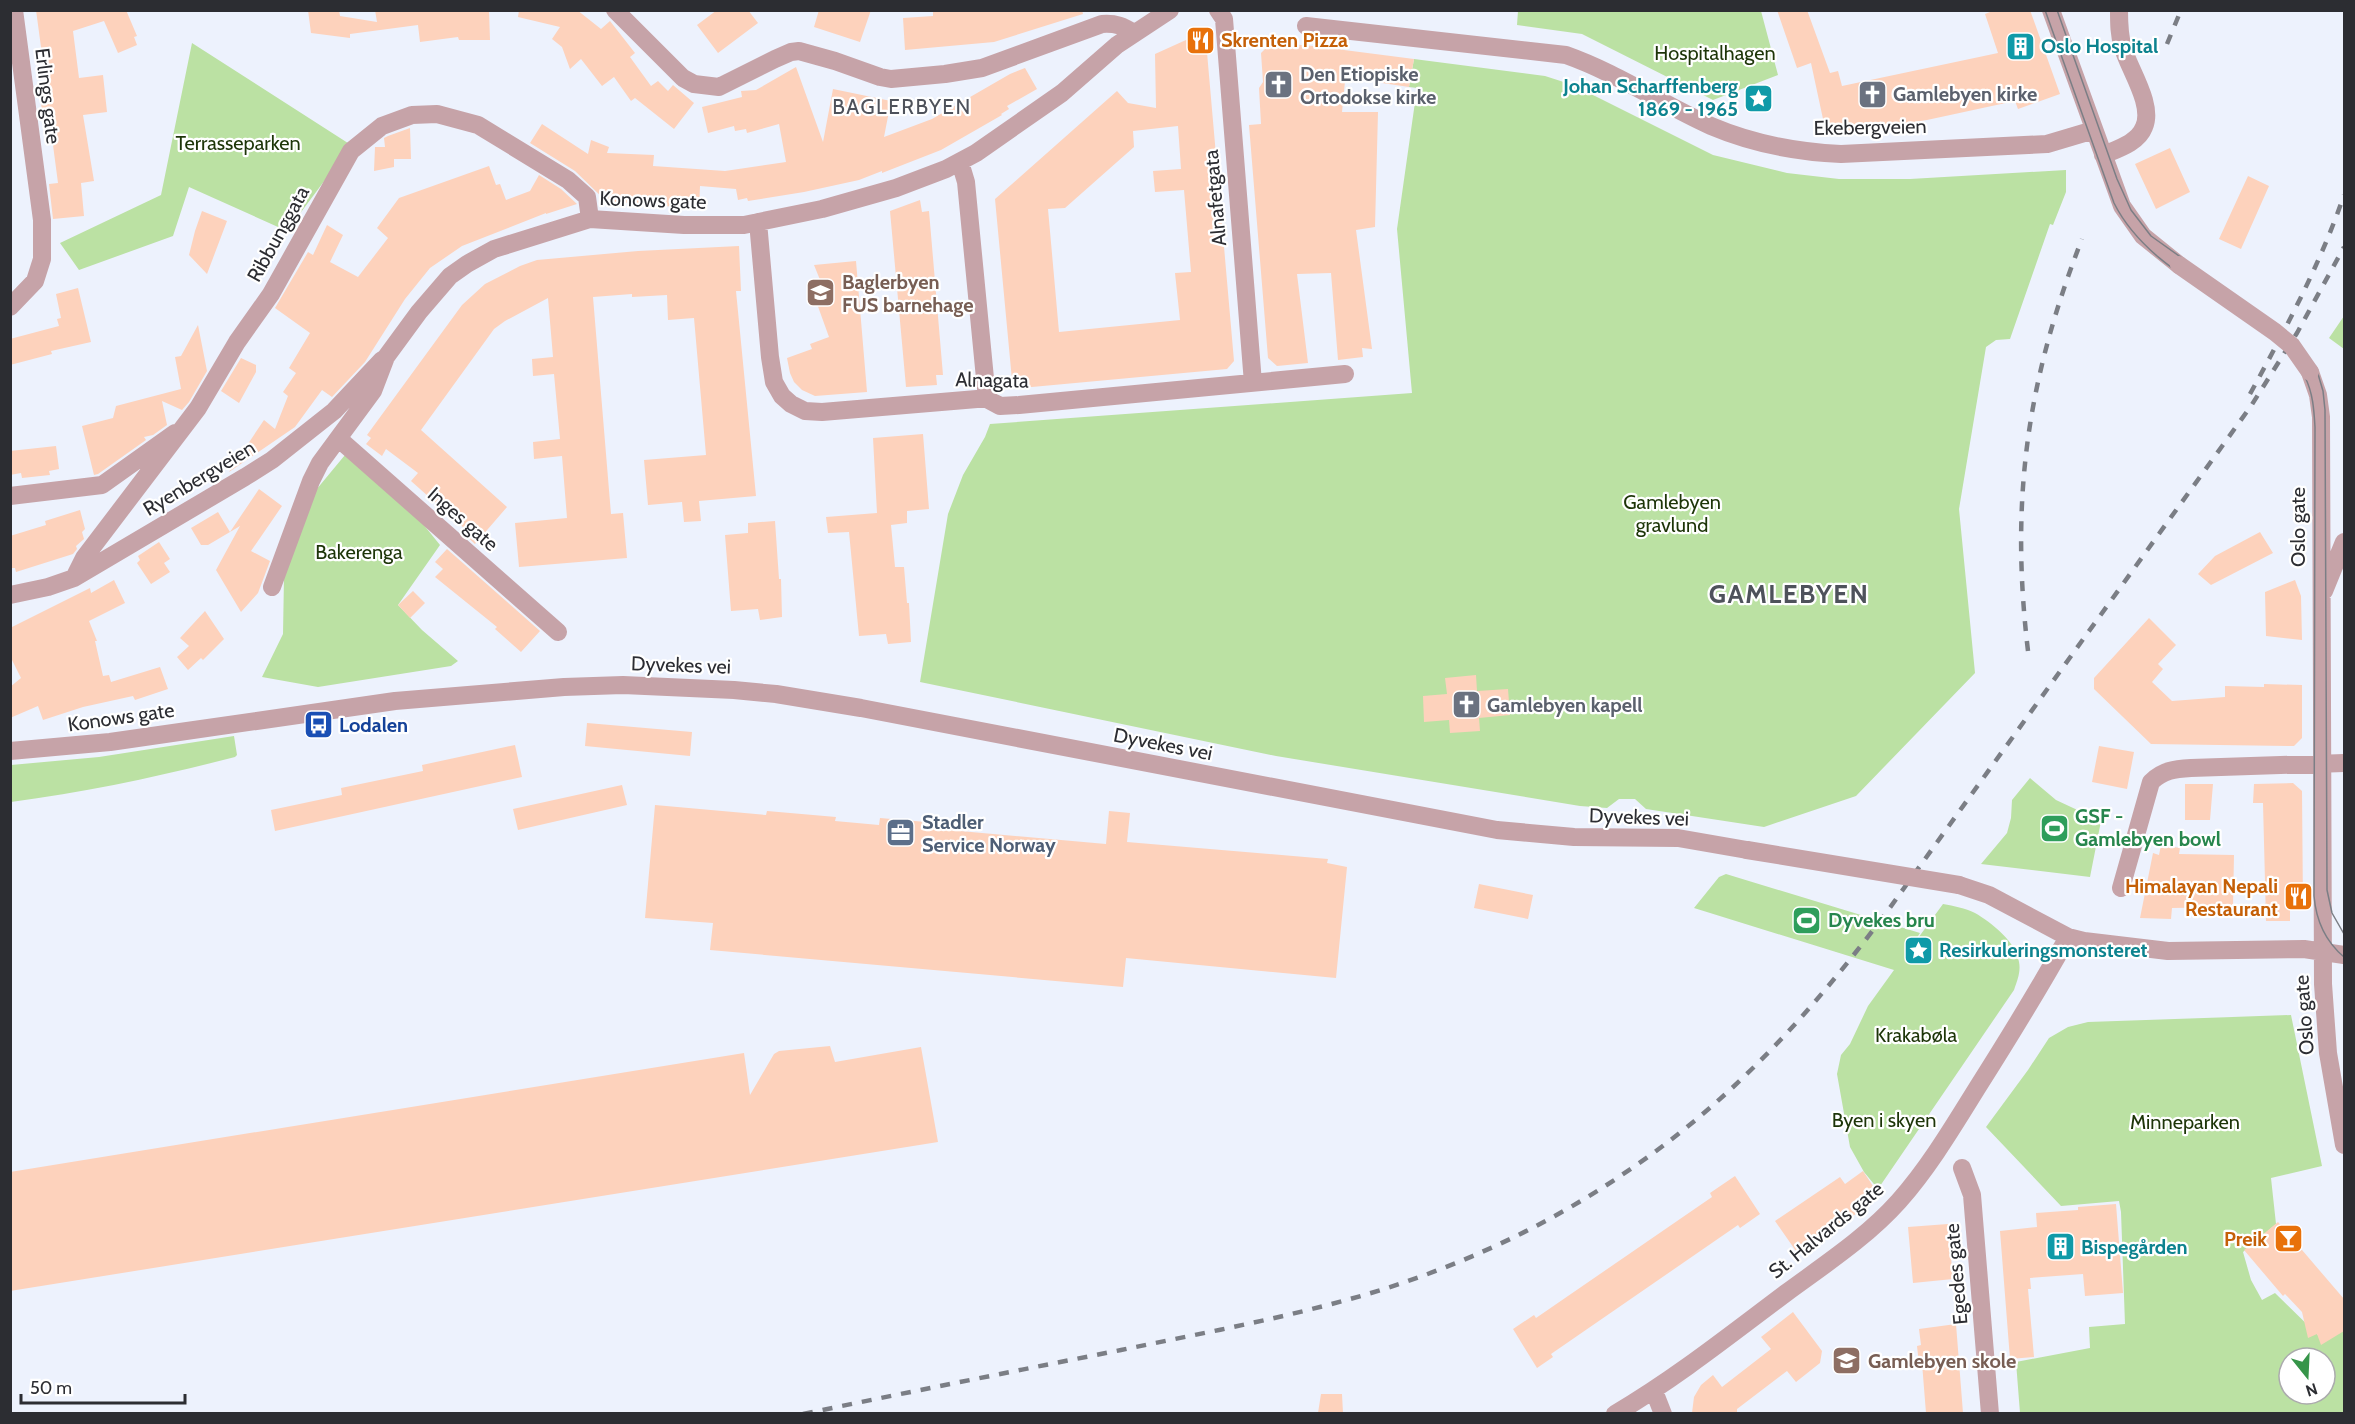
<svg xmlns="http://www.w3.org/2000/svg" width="2355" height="1424" font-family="Cabin,sans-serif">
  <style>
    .green { fill: #bbe1a3; fill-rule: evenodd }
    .building { fill: #fdd2bc; fill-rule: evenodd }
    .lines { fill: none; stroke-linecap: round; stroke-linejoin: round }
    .minor { stroke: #c6a3a8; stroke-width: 18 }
    .tram { stroke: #7b7e85; stroke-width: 1.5 }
    .rail { stroke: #7b7e85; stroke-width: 4.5; stroke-dasharray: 10 10; stroke-linecap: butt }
    .minor-bridge { stroke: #c6a3a8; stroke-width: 18 }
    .labels { text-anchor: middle; stroke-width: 4.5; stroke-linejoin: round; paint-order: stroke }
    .food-label { font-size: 20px; font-weight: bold; fill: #c56008; stroke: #fff; text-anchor: end }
    .culture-label { font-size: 20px; font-weight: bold; fill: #0d838f; stroke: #fff; text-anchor: start }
    .park-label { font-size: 20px; fill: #1d3508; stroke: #fff }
    .worship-label { font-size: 20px; font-weight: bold; fill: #5b616d; stroke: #fff; text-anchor: start }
    .street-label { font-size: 20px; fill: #2c2d32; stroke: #fff }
    .education-label { font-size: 20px; font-weight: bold; fill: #785e54; stroke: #fff; text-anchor: start }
    .transit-label { font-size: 20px; font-weight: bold; fill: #164399; stroke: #fff; text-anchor: start }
    .leisure-label { font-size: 20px; font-weight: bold; fill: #27864d; stroke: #fff; text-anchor: start }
    .service-label { font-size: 20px; font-weight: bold; fill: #4e5e75; stroke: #fff; text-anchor: start }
    .neighbourhood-label { font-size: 21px; letter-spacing: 1.5px; fill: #4e525b; stroke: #fff }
    .district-label { font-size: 26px; font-weight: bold; letter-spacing: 1.5px; fill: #4e525b; stroke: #fff }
  </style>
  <rect width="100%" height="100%" fill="#edf2fd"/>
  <!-- green -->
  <path class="green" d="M1518,11H1761L1778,75L1713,100L1582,34L1517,25Z
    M192,43L351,145L287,231L189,187L173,236L79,270L60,243L161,195Z
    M1414,59L1545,76L1573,85L1713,155L1787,173L1839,179H1910L2066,170V192L2053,225L2050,224L2010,339L1996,340L1986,347L1959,509L1975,673L1856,796L1764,827L1646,809L1635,799H1619L1607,808L1580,806L1276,756L920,682L948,514L963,475L985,437L990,424L1412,393L1397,229L1417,88L1409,87Z
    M2344,316V349L2329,338Z
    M345,455L423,524L440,545L398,605L422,630L458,661L451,666L318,687L262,677L283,634L284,577L316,490Z
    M234,736L237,755L235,757C161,776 87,792 11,802V765L99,757Z
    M2030,778L2056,800L2101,821L2090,877L1981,864L2007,833L2011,818L2012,800Z
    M1726,874L1920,933L1910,949L1943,904C1954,906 1965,908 1975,913C1991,922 2017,943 2019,962C2021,972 2017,981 2014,990L1878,1189L1864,1172L1850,1147L1837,1074L1841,1055L1850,1044L1868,1006L1894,970L1694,908L1719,877Z
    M2291,1015L2322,1166L2271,1178L2276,1224L2243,1252L2251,1280L2262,1300L2275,1293L2323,1340L2344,1329V1413H2020L2016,1362L2090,1348L2089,1327L2125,1324L2121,1212L2119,1201L2061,1206L1986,1127L2028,1070L2049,1038L2068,1027L2088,1022ZM2289,1358H2325V1394H2289Z"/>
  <!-- building -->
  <path class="building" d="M36,10H126L137,36L134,37L137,45L118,53L104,21L73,31L79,78L103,75L107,112L83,115L94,181L81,183L84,216L53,219L49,184L58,183L51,130L44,131L41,102H43V100L48,99Z
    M308,10H339L340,16L377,22L375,10H489L490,40H459L458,37L420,42L418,25L350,34V38L311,33Z
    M519,10H577L601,29L610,21L635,53L630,57L651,86L658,81L668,91L673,85L694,103L674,129L635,98L631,101L614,77L602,86L581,59L570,69L562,47L552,39L560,27L518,17Z
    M717,10H748L758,23L718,53L697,25Z
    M819,10H871L860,42L814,27Z
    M1082,10L1083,14L994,42L905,50L903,18L933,16V11Z
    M1777,10H1807L1830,73L1838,71L1842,86L1998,53L1985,14L1995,10H2030L2060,94L2018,109L2015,101L1927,120L1845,132V129L1826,133L1811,63L1797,68Z
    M1197,35L1206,41L1234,361L1227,369L1021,388L1012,380L995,199L1117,91L1128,103L1156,108L1155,54ZM1178,126L1181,169L1153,171L1155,192L1184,190L1191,272L1175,273L1180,320L1059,332L1048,209L1065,208L1134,147L1133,131Z
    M1278,43L1313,46L1414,59L1409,87L1382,83L1383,76L1346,71L1342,112H1378L1375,227L1356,230L1372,349L1362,348L1363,357L1338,360L1331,273L1297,274L1308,363L1277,366L1268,358L1249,125L1261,124L1259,88L1263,82L1261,53L1270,44Z
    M796,67L823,142L833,89L891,101L884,137L932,119L1010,74L1025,68L1037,89L1007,106L1009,109L1001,114L1002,115L941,150L882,173V171L859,180L804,192L748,201L747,198L738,200L736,189L700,186L699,209L606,201L575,171L530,143L542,124L588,154L591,140L609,147L607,153L654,155L653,166L725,171L786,162L779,124L747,133L746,129L735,131L734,126L708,133L702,107L742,97L741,91L756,90Z
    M410,128L411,159H394V167L374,171L375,147H385L384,138L388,136Z
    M2170,148L2190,192L2156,209L2135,164Z
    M489,166L496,185L500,184L506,200L530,191L539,175L561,189L577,204L546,214V213L462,246L430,268L405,299L365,362L332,397L322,390L295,427L229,472L264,420L275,429L288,396L283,392L296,373L289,368L310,333L275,308L308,252L313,255L327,225L343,235L330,262L358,277L388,238L377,228L399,198Z
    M2248,176L2269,186L2241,249L2219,239Z
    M920,200L922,212L929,211L943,375H936L937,385L906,387L890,211Z
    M202,211L227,221L207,274L189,255L195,231Z
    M739,246L741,291H736L756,496L699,501L701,521L684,522L682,502L648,505L644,460L706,455L694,318L668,320L667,295L632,297V294L593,297L611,514L623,513L627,558L519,567L515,523L567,518L562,456L534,459L533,442L560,439L554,374L533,376L532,359L553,357L548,298L505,321L494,329L421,430L507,507L475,544L462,532L465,529L411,481L418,473L386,449L382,456L366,444L371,438L367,435L462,305L485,284L520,266L537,260L638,251Z
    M856,261L867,392L815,396L802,390L794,382L790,373L787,358L812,349L810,344L829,337L816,301L827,297L814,265Z
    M78,288L91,342L51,351L52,354L10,365V339L59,326L57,319L61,318L56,294Z
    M198,325L207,371L189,402L182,410L162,401L167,425L153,435L144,437L146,440L98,474L94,475L82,426L113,418L116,406L181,389L175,357L181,356Z
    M241,358L256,365V372L239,403L221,391Z
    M923,434L929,509L907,511V523L891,525L895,567H904L907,603H909L911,642L888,644L886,634L859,636L849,532L828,533L826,517L877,513L873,438Z
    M56,446L59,469L49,471L50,475L22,478L21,473L10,475V451Z
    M259,489L282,506L251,551L270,561L258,593L241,612L216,570L240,526L230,532Z
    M80,510L85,529L82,532L84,539L76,546L77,549L73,554L16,572L15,568H10V536L46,525L45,521Z
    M218,512L230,532L208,545H201L191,528Z
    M775,521L779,579H781L782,617L760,620L758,609L731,611L725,535L748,533V523Z
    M2260,532L2273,553L2211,585L2198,574L2215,556Z
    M159,542L170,559L164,563L170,572L151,584L137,563L140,560L138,556Z
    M447,549L540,631L521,652L495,629L497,627L435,577L443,569L435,562Z
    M114,580L125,603L89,621L97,641H95L103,676L109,675L111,682L160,667L168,689L135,700L133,696L83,707L43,720L38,706L10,718V687L21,678L10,656V628L90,588L91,593Z
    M2295,580L2301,596L2302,640L2266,636L2265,592Z
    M413,591L425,603L410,618L398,605Z
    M205,611L224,639L203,660L201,658L188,670L177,657L189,646L180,638Z
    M2149,618L2176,645L2158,664L2163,669L2152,682L2172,701L2225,697V686L2264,687V684L2302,685V738L2294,746L2151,744L2094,689V678Z
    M1476,675L1477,691L1508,689L1510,715L1479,718L1480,731L1450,733L1449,720L1424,722L1423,696L1447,694L1445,678Z
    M587,723L692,732L690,756L585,746Z
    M515,745L522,777L275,831L271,810L342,795L341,788L423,771L422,765Z
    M2099,746L2134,752L2127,789L2092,782Z
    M2293,783L2302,791L2303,909H2290V921H2266L2263,803H2253L2254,784Z
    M2185,784H2213L2210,820H2185Z
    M622,785L627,805L518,830L513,809Z
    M655,805L766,815L767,811L836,817L835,821L879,825L880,818L949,824V830L1106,844L1109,811L1130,813L1127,842L1328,859L1327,863L1347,867L1336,978L1126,958L1123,987L710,950L713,923L645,918Z
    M2161,845L2180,848L2179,854L2234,855L2233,907L2172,908L2171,919L2140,918L2153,853L2159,855Z
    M1479,884L1533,895L1528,919L1474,908Z
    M830,1046L835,1062L921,1047L938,1142L10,1291V1172L744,1053L750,1095L774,1054L779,1051Z
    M1863,1171L1877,1192L1859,1204L1863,1209L1798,1254L1775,1221L1840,1177L1845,1184Z
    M1735,1176L1760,1214L1740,1228L1738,1225L1551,1354L1553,1357L1537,1368L1513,1329L1534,1315L1536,1318L1712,1197L1710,1193Z
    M2116,1204L2123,1293L2085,1296L2083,1274L2030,1278L2031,1289H2028L2034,1357L2010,1359L2000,1231L2037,1227L2036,1213L2078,1210V1207Z
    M2278,1222L2344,1299V1331L2321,1345L2317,1334L2308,1338L2302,1312L2285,1294L2283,1296L2244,1250Z
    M1948,1224L1953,1279L1913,1283L1908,1227Z
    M1793,1312L1822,1351L1820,1363L1796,1382L1787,1371L1737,1409V1413H1692L1694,1397L1701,1385L1713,1375L1722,1387L1771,1349L1761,1337Z
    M1956,1324L1963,1413H1926L1922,1363L1919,1364L1917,1346L1921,1345L1919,1329Z
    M1321,1394H1342L1343,1413H1318Z"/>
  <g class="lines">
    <!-- minor -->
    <path class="minor" d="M615,10L683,78L694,84L719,87L775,59L791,52L799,51L835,61L880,77L891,79L945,74L982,68L1102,24C1116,23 1123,26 1134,33
      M1218,10L1224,19L1253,383
      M2051,10L2122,206L2143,236L2179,265
      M1306,26L1566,55C1617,73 1662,104 1711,126C1751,143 1797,152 1841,154L2047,144L2094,130
      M2103,155C2117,149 2138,143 2144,127C2154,105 2129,69 2123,48C2119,35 2119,23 2119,10
      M960,162L966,182L987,399
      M758,222L770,357L774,382L782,396L791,404L805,411L822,412L977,399H987L1000,406L1019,405L1345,374
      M10,307L35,281L42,259V220L14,10
      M2310,372L2318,395L2321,417L2323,984L2328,1053L2344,1145
      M339,439L558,632
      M10,496L102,485L175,433
      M74,578L84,558L198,408L237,342L271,294L351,151L382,126L412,115L437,114L478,125L568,180L587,197L590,219
      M272,587L311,481L320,463L373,391L386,357L419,312L450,276L467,264L494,249L590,219L684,225H744L822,209L896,188L946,169L976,153L1062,93L1117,45L1170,10
      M2324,591L2344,542
      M10,595L48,587L74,578L245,477L272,460L334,411L382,360
      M10,751L110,742L395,701L564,687L623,685L734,690L776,694L861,708L1497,830L1574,837L1678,838L1747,850
      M1959,885L1989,895L2068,937L2084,941L2168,951L2304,949L2344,955
      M2121,888L2151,782C2163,770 2175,769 2191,768L2344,763
      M1962,1168L1972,1195L1990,1414
      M1654,1391L1663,1414
      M1615,1414C1676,1378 1730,1335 1786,1293C1824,1265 1867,1237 1899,1201C1930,1166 1954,1125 1979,1085C2010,1036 2040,987 2068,937"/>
    <!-- tram -->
    <path class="tram" d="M2045,10L2114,203C2141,257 2200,286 2248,319C2271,335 2293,351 2305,377C2313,393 2314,410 2315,427L2314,896C2316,920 2325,941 2344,957
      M2057,10L2117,179L2131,210L2151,236L2279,327L2303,349L2318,374L2323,391L2325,410L2327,890L2332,913L2344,934"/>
    <!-- rail -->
    <path class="rail" d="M2167,44L2181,10
      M2250,394C2285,330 2320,265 2344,195
      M2028,651C2010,500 2027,380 2082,239
      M803,1414C909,1392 1015,1371 1121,1350C1208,1332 1296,1316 1381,1290C1470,1262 1556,1221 1632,1168C1735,1098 1815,1008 1889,909L2251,406L2297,333L2344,247"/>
    <!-- minor-bridge -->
    <path class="minor-bridge" d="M2179,265L2275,332L2292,346L2310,372
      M1747,850L1959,885"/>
  </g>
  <!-- icons -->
  <defs>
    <symbol id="restaurant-square" viewBox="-11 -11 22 22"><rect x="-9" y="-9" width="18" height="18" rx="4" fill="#e8710a" stroke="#fff"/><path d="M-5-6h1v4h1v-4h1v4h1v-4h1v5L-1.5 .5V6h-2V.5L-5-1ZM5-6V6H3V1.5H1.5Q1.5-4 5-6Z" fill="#fff"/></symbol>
    <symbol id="building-square" viewBox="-11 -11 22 22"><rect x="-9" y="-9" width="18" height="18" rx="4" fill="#0f9aa8" stroke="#fff"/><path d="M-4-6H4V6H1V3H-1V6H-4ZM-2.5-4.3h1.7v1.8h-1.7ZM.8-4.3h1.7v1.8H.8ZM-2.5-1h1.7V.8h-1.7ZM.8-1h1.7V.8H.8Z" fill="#fff"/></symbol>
    <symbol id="church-square" viewBox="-11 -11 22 22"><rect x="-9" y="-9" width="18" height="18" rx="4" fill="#6b7280" stroke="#fff"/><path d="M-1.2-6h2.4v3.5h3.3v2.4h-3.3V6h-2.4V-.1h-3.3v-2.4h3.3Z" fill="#fff"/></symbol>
    <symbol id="sight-square" viewBox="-11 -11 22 22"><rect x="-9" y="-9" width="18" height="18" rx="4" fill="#0f9aa8" stroke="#fff"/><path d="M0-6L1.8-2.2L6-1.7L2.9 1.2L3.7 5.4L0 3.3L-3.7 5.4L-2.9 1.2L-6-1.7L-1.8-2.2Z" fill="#fff"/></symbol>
    <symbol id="school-square" viewBox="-11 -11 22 22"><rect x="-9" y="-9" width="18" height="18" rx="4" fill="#8d6e63" stroke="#fff"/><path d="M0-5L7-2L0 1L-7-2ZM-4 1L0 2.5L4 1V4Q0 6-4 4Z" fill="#fff"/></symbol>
    <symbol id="bus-square" viewBox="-11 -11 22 22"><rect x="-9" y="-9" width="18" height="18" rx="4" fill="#1a4fb4" stroke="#fff"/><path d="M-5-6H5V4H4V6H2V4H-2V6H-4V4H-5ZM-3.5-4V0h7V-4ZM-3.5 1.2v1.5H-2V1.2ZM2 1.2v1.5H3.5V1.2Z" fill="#fff"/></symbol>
    <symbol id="stadium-square" viewBox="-11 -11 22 22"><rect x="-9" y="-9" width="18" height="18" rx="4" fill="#2e9e5b" stroke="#fff"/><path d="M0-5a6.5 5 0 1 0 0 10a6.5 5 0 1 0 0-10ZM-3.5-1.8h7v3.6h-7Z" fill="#fff"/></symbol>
    <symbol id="office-square" viewBox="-11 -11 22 22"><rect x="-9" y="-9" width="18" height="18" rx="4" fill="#5c6f8a" stroke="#fff"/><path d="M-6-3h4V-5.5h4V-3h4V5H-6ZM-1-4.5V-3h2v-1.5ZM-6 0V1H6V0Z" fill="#fff"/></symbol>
    <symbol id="bar-square" viewBox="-11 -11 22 22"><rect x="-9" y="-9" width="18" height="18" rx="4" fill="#e8710a" stroke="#fff"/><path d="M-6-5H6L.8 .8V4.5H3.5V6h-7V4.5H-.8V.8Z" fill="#fff"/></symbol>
  </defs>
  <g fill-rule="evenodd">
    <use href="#restaurant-square" x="1184" y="24" width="33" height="33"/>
    <use href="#building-square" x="2004" y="30" width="33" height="33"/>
    <use href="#church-square" x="1262" y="68" width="33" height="33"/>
    <use href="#church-square" x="1856" y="78" width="33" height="33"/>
    <use href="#sight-square" x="1742" y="82" width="33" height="33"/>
    <use href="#school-square" x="804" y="276" width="33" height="33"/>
    <use href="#church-square" x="1450" y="688" width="33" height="33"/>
    <use href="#bus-square" x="302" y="708" width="33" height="33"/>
    <use href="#stadium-square" x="2038" y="812" width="33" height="33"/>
    <use href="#office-square" x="884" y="816" width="33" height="33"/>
    <use href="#restaurant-square" x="2282" y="880" width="33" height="33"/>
    <use href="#stadium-square" x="1790" y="904" width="33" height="33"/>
    <use href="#sight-square" x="1902" y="934" width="33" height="33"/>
    <use href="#bar-square" x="2272" y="1222" width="33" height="33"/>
    <use href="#building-square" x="2044" y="1230" width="33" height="33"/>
    <use href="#school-square" x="1830" y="1344" width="33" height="33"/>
  </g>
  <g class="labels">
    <!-- food labels -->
    <g class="food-label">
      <text x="1221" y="47" text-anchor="start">Skrenten Pizza</text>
      <text x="2278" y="893">Himalayan Nepali<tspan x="2278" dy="23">Restaurant</tspan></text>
      <text x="2267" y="1246">Preik</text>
    </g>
    <!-- culture labels -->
    <g class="culture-label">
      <text x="2041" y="53">Oslo Hospital</text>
      <text x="1738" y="93" text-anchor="end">Johan Scharffenberg<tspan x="1738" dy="23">1869 - 1965</tspan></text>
      <text x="1939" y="957">Resirkuleringsmonsteret</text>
      <text x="2081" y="1254">Bispegården</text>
    </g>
    <!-- park labels -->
    <g class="park-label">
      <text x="1715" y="60">Hospitalhagen</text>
      <text x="238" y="150">Terrasseparken</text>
      <text x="1672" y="509">Gamlebyen<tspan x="1672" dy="23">gravlund</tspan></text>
      <text x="359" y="559">Bakerenga</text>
      <text x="1916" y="1042">Krakabøla</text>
      <text x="1884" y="1127">Byen i skyen</text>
      <text x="2185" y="1129">Minneparken</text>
    </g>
    <!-- worship labels -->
    <g class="worship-label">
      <text x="1300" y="81">Den Etiopiske<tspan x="1300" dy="23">Ortodokse kirke</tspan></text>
      <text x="1893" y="101">Gamlebyen kirke</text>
      <text x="1487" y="712">Gamlebyen kapell</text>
    </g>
    <!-- street labels -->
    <g class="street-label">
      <text transform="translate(48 96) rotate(83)" y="7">Erlings gate</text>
      <text transform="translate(1870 127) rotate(-1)" y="7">Ekebergveien</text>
      <text transform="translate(1215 198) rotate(-95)" y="7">Alnafetgata</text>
      <text transform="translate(653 200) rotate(2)" y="7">Konows gate</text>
      <text transform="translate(278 234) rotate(-61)" y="7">Ribbunggata</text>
      <text transform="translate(992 380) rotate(1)" y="7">Alnagata</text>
      <text transform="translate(199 478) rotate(-31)" y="7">Ryenbergveien</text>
      <text transform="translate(463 519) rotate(41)" y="7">Inges gate</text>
      <text transform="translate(2298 527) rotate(-90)" y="7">Oslo gate</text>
      <text transform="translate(681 665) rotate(2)" y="7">Dyvekes vei</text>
      <text transform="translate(121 717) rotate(-8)" y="7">Konows gate</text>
      <text transform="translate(1163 744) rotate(11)" y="7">Dyvekes vei</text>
      <text transform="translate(1639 817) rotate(2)" y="7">Dyvekes vei</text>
      <text transform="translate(2304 1015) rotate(-94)" y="7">Oslo gate</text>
      <text transform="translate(1826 1230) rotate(-39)" y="7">St. Halvards gate</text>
      <text transform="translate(1956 1274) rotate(-95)" y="7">Egedes gate</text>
    </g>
    <!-- education labels -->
    <g class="education-label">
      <text x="842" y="289">Baglerbyen<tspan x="842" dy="23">FUS barnehage</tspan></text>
      <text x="1868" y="1368">Gamlebyen skole</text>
    </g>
    <!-- transit labels -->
    <g class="transit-label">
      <text x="339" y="732">Lodalen</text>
    </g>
    <!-- leisure labels -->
    <g class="leisure-label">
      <text x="2075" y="823">GSF -<tspan x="2075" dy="23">Gamlebyen bowl</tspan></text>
      <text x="1828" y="927">Dyvekes bru</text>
    </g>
    <!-- service labels -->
    <g class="service-label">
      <text x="922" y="829">Stadler<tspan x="922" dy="23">Service Norway</tspan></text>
    </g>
    <!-- neighbourhood labels -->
    <g class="neighbourhood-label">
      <text x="902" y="114">BAGLERBYEN</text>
    </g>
    <!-- district labels -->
    <g class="district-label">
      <text x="1789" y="603">GAMLEBYEN</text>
    </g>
  </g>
  <!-- border -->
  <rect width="2355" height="1424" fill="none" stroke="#2c2d32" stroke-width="24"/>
  <!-- north arrow -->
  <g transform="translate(2307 1376) rotate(162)"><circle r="28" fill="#ffffff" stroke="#ababad" stroke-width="1.5"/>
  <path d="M0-4.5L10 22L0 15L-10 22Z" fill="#369549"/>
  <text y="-9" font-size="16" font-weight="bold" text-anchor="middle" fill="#2c2d32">N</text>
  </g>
  <!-- scale -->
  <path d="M21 1394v9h164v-9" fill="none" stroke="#2c2d32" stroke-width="3"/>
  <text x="30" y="1394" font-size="18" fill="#2c2d32" stroke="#ffffff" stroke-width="4.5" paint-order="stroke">50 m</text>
</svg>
